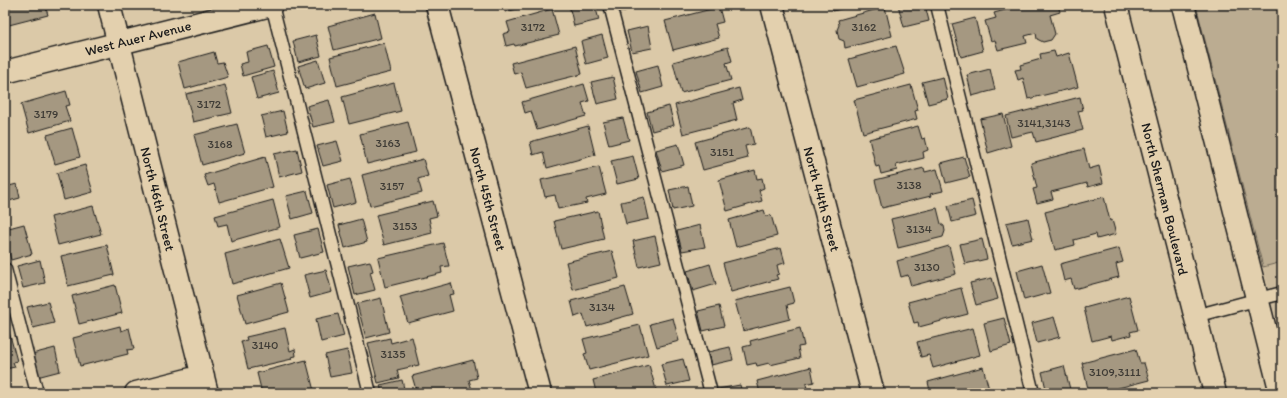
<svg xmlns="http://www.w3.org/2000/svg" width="1287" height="398" font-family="Itim,sans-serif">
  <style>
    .built { fill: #cbba9c }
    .green { fill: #bbac91; stroke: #6c6456 }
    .building { fill: #a59881; stroke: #1c1c1c }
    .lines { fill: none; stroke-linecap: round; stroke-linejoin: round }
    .lane-casing { stroke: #1c1c1c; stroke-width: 15 }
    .street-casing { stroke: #1c1c1c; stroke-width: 25 }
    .secondary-casing { stroke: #1c1c1c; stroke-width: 25 }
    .lane { stroke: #e3d0ae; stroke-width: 12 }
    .street { stroke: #e3d0ae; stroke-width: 22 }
    .secondary { stroke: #e3d0ae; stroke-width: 22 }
    .labels { text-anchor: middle; stroke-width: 3.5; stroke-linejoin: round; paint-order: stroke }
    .number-label { font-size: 12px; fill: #3e3b35 }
    .street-label { font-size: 14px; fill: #1c1c1c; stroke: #e3d0ae }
  </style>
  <rect width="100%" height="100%" fill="#dbc9a8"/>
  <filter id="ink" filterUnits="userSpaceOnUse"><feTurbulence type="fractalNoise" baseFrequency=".025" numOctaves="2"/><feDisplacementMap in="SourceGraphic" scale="8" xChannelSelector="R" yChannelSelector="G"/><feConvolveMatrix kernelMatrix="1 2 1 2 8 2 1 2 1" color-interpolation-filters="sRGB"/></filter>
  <g filter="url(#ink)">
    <!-- built -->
    <path class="built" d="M1282,262V343L1263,267Z"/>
    <!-- green -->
    <path class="green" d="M1196,5H1282V262L1263,267Z"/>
    <!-- building -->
    <path class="building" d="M5,5H45L48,15L5,26Z
      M504,5H534L505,12Z
      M569,5H595L599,20L574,26Z
      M619,5H643V6L621,12Z
      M659,5H681L661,10Z
      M830,5H856L833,11L832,6H830Z
      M898,5H925L929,21L904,27Z
      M1024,5H1058L1060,12L1050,15L1055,34L1051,40L1043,42L1037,39L1036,33L1025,36L1027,43L998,50L995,40L991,41L985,21L996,18L994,13Z
      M719,7L723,22L715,24L719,38L673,50L665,21Z
      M885,7L892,36L845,48L844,41L839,39L837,30L839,25L838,20Z
      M552,9L559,35L515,46L514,44L506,46L503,34L510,32L507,22Z
      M375,13L381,38L334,50L328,26Z
      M975,18L983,51L961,57L952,24Z
      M648,26L652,48L632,52L627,31Z
      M316,35L321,56L298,62L293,41Z
      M602,35L608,58L586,64L581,41Z
      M384,43L391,72L337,86L330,57Z
      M268,46L274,67L243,76L240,64L248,62L246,52Z
      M575,46L582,74L526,88L521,72L514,74L511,63Z
      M896,46L905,74L857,87L849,59Z
      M728,47L732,61L726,63L731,80L681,93L673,62Z
      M1054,51L1056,57L1069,53L1078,87L1028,99L1023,78L1018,80L1015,70L1021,69L1020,65L1041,59L1040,54Z
      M214,52L217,63L223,62L228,77L185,89L178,62Z
      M318,60L325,83L305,89L298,66Z
      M658,65L663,87L642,93L636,71Z
      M990,69L995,90L972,96L967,75Z
      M273,71L279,93L257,99L251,77Z
      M613,77L618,99L597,104L591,82Z
      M943,77L948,99L928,104L922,82Z
      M394,83L401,111L349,124L342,97Z
      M584,84L589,101L582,103L586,116L537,130L531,111L525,113L522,102Z
      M225,85L232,113L193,122L186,94Z
      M911,85L918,110L915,111L917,119L863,133L854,100Z
      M739,88L742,100L733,103L737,120L683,134L675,105Z
      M66,91L70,105L65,106L70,121L29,133L21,104Z
      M1080,97L1083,110L1078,111L1083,130L1036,142L1033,132L1011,137L1006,116Z
      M329,100L335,122L313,127L307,106Z
      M669,106L674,125L652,131L647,112Z
      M283,111L288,132L266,137L261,116Z
      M1003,114L1011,146L988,153L980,119Z
      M623,118L629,140L609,145L603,122Z
      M408,122L416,152L367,164L360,134Z
      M237,124L245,153L202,165L194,135Z
      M588,126L595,155L547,168L543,152L533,155L530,142Z
      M918,126L922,139L925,138L928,150L923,152L924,158L896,165L897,170L881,174L879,166L876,167L869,139Z
      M750,127L754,144L745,146L748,158L703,170L695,142Z
      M72,128L80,157L55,164L47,135Z
      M337,141L343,161L323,166L317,146Z
      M5,143L9,156L5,157Z
      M678,144L684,165L662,171L656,150Z
      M297,149L302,171L279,177L274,154Z
      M1084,149L1089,169L1099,166L1103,183L1088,187L1087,183L1051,192L1053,199L1037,203L1033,189L1037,188L1031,163Z
      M633,156L639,179L617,184L611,161Z
      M265,157L273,187L219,202L214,184L208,186L204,175Z
      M964,157L970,177L946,183L941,163Z
      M423,159L428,176L418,179L422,193L370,206L362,175Z
      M85,165L93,192L64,200L57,173Z
      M599,167L606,194L586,199L587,203L558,209L555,195L545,197L541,180Z
      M924,168L925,172L937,169L943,191L930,194L931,196L882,208L875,180Z
      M755,170L757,179L762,178L764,188L759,190L762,201L727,211L719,180Z
      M350,179L356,202L333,208L327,185Z
      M17,184L20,198L5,202V187Z
      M688,186L692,206L673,210L669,190Z
      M307,191L313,213L292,219L286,196Z
      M644,197L649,219L626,224L621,202Z
      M1104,197L1110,221L1112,220L1116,234L1097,239L1096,234L1074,240L1075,245L1055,250L1045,212Z
      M273,200L280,227L231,241L227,224L218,226L215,216Z
      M972,200L976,216L952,222L948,206Z
      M433,201L437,216L429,218L432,233L384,245L376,215Z
      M93,206L101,234L58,245L51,217Z
      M937,208L941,224L944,226L945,231L943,237L898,248L891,219Z
      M764,210L766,216L771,215L777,236L736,247L729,220Z
      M598,211L604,239L561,249L554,221Z
      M1028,218L1033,239L1012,244L1006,223Z
      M361,219L367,242L345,248L339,225Z
      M24,224L32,254L11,260L5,238V229Z
      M700,225L705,247L682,251L677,231Z
      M318,229L324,252L300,258L294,235Z
      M655,236L661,262L639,267L633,241Z
      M280,239L289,268L232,284L225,254Z
      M982,239L987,259L965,264L960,244Z
      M443,243L449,266L441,267L442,273L385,287L378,258Z
      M107,245L114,275L68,286L61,256Z
      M949,246L956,274L911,286L908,275L901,277L897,261Z
      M781,248L785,263L777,265L779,274L776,275L778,279L731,292L723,263Z
      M1119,248L1123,262L1116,264L1119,277L1074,289L1071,279L1064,281L1060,264Z
      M612,251L619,278L573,290L566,262Z
      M40,260L45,283L23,288L17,266Z
      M370,261L373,271L370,272L375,290L355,295L348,266Z
      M710,264L716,284L693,291L687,271Z
      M1042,264L1050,293L1024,300L1017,271Z
      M326,270L332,292L310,298L304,275Z
      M992,278L998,299L976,305L970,283Z
      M281,283L289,312L245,324L237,295Z
      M451,283L454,294L449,295L453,311L408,323L400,297Z
      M115,285L122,313L79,324L72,296Z
      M625,287L633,314L587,327L583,314L575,317L571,301Z
      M790,287L794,303L787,305L790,319L743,331L735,301Z
      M961,288L968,314L919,327L918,322L914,323L908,302Z
      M1129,296L1138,330L1130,332L1131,335L1112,340L1111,336L1092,341L1084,308Z
      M381,298L389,332L366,338L357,304Z
      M48,302L54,323L33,328L27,307Z
      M719,306L724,326L703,331L698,311Z
      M338,314L344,336L321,342L316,319Z
      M5,317L17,361L13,362L15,367L5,369Z
      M1054,317L1060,337L1037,343L1032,323Z
      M673,318L679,341L657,347L650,324Z
      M1004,318L1011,345L991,351L984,323Z
      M640,325L648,355L589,370L584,354L587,353L583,339Z
      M120,326L121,331L129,328L134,349L127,350L128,354L80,366L73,338Z
      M285,328L290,351L295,349L296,356L291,357L292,359L248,369L241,341L247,340L246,337Z
      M800,328L804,346L798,347L800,358L770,365L769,363L757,366L756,363L747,365L743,347L751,345L750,341Z
      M973,328L980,355L933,368L929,355L921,357L917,342Z
      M412,337L419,365L397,370L399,378L378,383L368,343L390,338L391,343Z
      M730,347L733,360L711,365L708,352Z
      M55,348L60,371L37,377L32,354Z
      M1136,349L1140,363H1144L1149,380L1099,393H1089L1082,363Z
      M347,350L352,373L330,377L325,355Z
      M683,359L689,381L667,386L661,364Z
      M306,360L314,391L308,393H262L257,373Z
      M473,360L477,378L469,380L473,393H417L412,376Z
      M649,365L657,393H594L596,392L593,380Z
      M1064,366L1071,393H1047L1042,372Z
      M811,367L814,382L806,384L808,393H760L757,381Z
      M983,367L990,393H937L936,389L930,391L928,382Z
      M402,380L405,393H382L380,385Z
      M740,385L742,393H719L718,389Z"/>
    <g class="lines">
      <defs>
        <path id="lane" d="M272,5L370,393
          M610,5L711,393
          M937,5L1033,393
          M5,269L37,393
          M1195,316L1282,293"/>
        <path id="street" d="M109,5L207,393
          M437,5L540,393
          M772,5L873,393
          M5,72L271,5
          M136,393L203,376"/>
        <path id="secondary" d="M1116,5L1215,393
          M1183,5L1281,393"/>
      </defs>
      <!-- lane casing -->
      <use href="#lane" class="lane-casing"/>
      <!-- street casing -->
      <use href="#street" class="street-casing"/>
      <!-- secondary casing -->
      <use href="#secondary" class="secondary-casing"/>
      <!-- lane -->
      <use href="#lane" class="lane"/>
      <!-- street -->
      <use href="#street" class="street"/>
      <!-- secondary -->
      <use href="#secondary" class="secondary"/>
    </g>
  </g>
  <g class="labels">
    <!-- number labels -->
    <g class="number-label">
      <text x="533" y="31">3172</text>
      <text x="864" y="31">3162</text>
      <text x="209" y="108">3172</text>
      <text x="46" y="118">3179</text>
      <text x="1044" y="127">3141,3143</text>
      <text x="388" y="147">3163</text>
      <text x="220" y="148">3168</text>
      <text x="722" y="156">3151</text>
      <text x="909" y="189">3138</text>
      <text x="392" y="190">3157</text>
      <text x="405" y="230">3153</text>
      <text x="919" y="233">3134</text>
      <text x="927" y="271">3130</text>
      <text x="602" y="311">3134</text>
      <text x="265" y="349">3140</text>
      <text x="393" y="358">3135</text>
      <text x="1115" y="376">3109,3111</text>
    </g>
    <!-- street labels -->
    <g class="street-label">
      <text transform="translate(138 38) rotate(-14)" y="5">West Auer Avenue</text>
      <text transform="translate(158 199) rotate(76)" y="5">North 46th Street</text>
      <text transform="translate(488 199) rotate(75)" y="5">North 45th Street</text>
      <text transform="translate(822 199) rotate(75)" y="5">North 44th Street</text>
      <text transform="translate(1165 199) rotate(76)" y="5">North Sherman Boulevard</text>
    </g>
  </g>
  <!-- margin -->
  <rect width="1287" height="398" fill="none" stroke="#e3d0ae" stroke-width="20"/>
  <rect x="10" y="10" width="1267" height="378" fill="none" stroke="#1c1c1c" stroke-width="1.5" filter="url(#ink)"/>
</svg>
